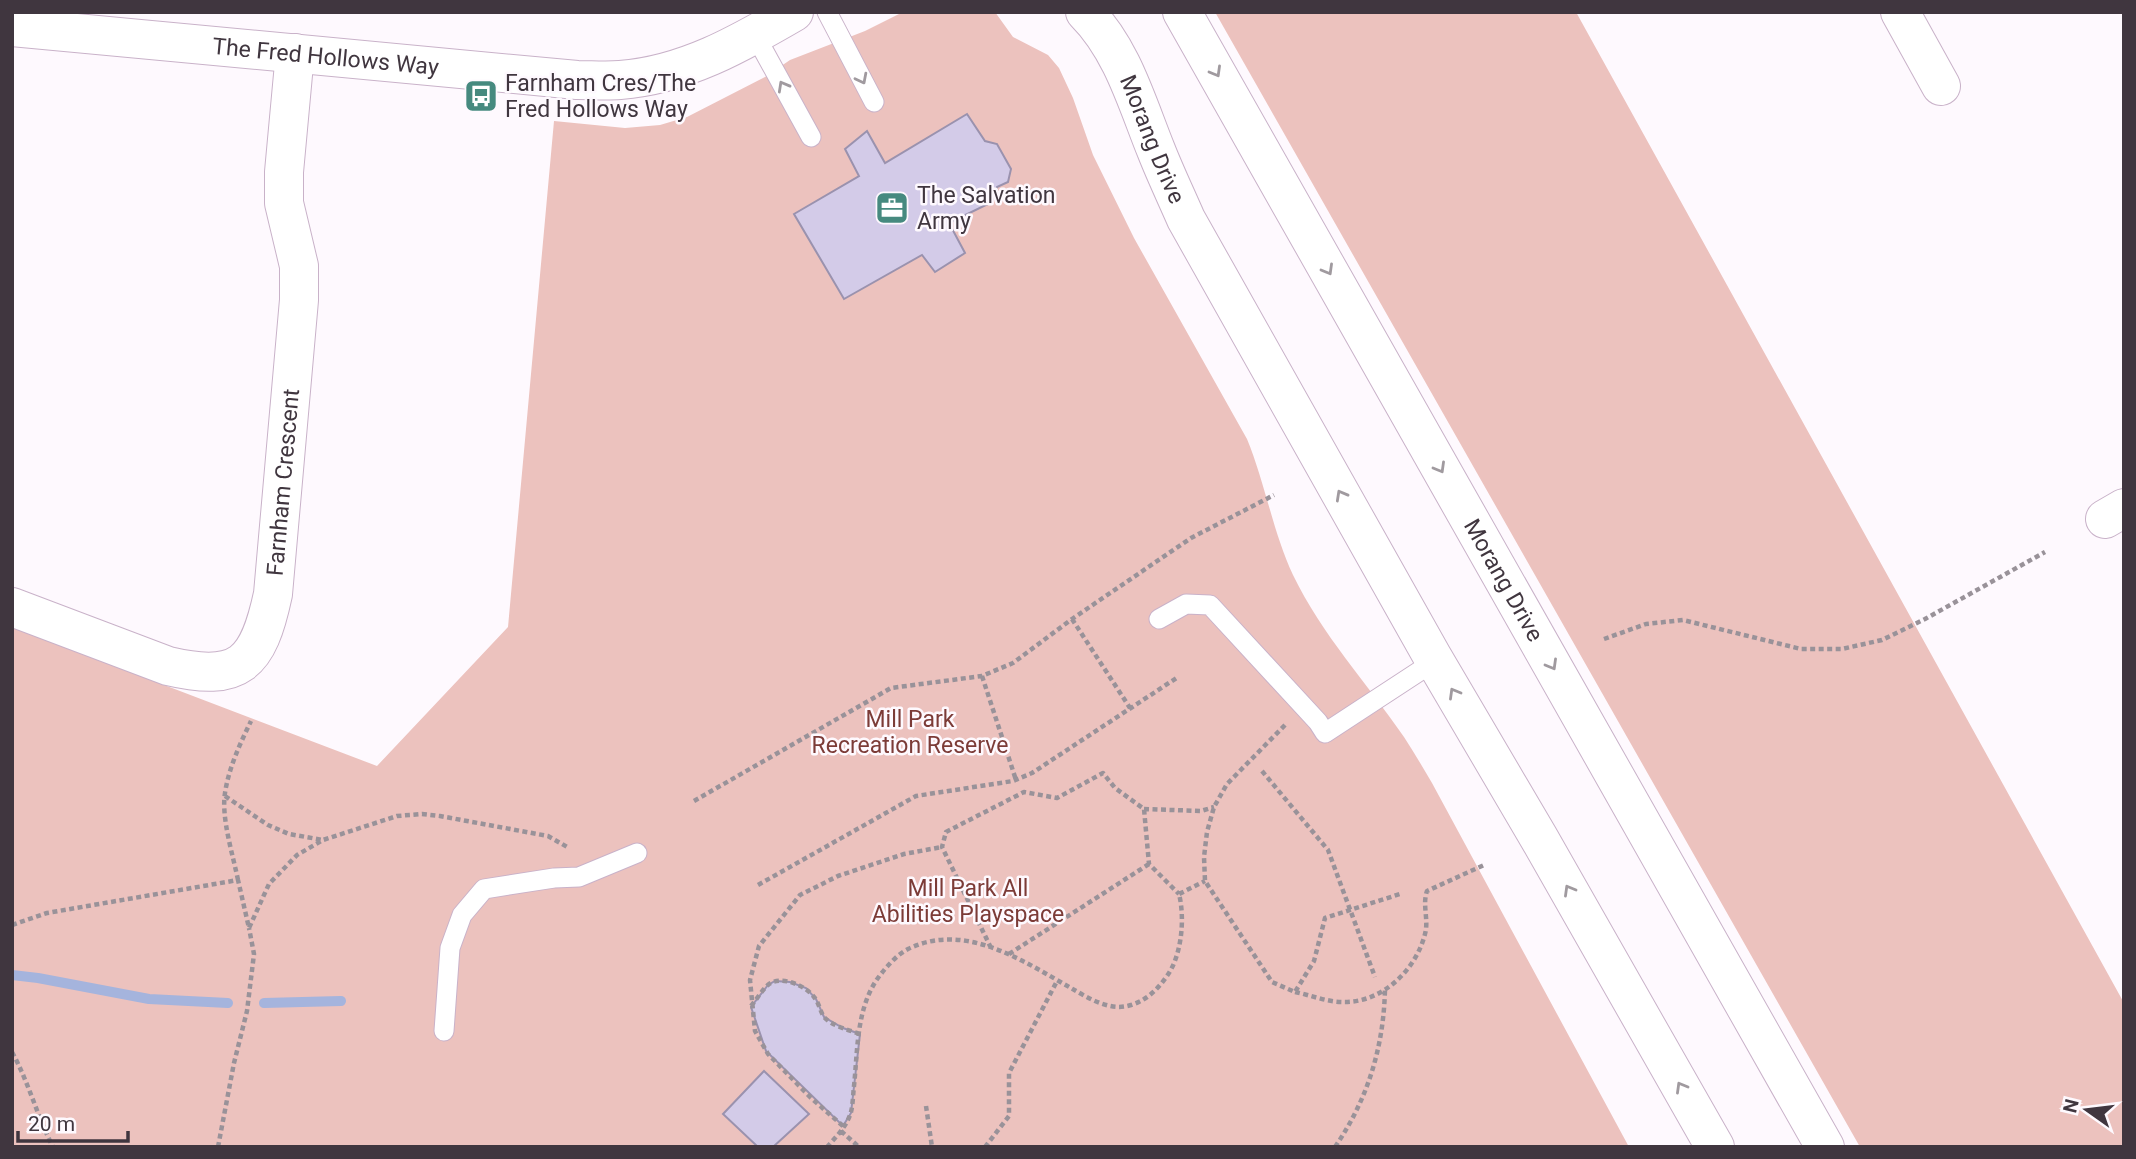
<svg xmlns="http://www.w3.org/2000/svg" width="2136" height="1159" font-family="Roboto,sans-serif">
  <style>
    .green { fill: #ecc2be }
    .lines { fill: none; stroke-linecap: round; stroke-linejoin: round }
    .stream { stroke: #a5b4dd; stroke-width: 10 }
    .building { fill: #d3cbe8; stroke: #9a92ae; stroke-width: 2 }
    .service-casing { stroke: #c9b2c9; stroke-width: 21 }
    .minor-casing { stroke: #c9b2c9; stroke-width: 40 }
    .secondary-casing { stroke: #c9b2c9; stroke-width: 40 }
    .path { stroke: #999299; stroke-width: 4.5; stroke-dasharray: 5 3.5; stroke-linecap: butt }
    .service { stroke: #fff; stroke-width: 19 }
    .minor { stroke: #fff; stroke-width: 38 }
    .secondary { stroke: #fff; stroke-width: 38 }
    .oneway { stroke: #a09a9f }
    .labels { text-anchor: middle; stroke-width: 5; stroke-linejoin: round; paint-order: stroke }
    .street-label { font-size: 23px; fill: #40363f; stroke: #fef9fe }
    .poi-label { font-size: 23px; fill: #40363f; stroke: #fef9fe; text-anchor: start }
    .park-label { font-size: 23px; fill: #7c3b37; stroke: #fef9fe }
  </style>
  <rect width="100%" height="100%" fill="#fef9fe"/>
  <!-- green -->
  <path class="green" d="M903,12H995L1013,37L1048,55L1059,68L1073,98L1093,155L1134,238L1247,439C1265,483 1273,532 1293,575C1322,635 1367,683 1404,737C1414,752 1423,768 1432,783L1629,1147H12V627L377,766L508,627L554,121L625,128L660,125L687,117L765,77L790,60L865,31Z
    M1215,12H1576L2124,1003V1147H1860Z"/>
  <g class="lines">
    <!-- stream -->
    <path class="stream" d="M12,975L38,978L149,999L228,1003
      M264,1003L341,1001"/>
  </g>
  <!-- building -->
  <path class="building" d="M967,114L985,141L997,144L1011,169L1008,182L997,187L992,202L949,223L965,253L935,272L922,255L844,299L794,214L859,176L845,149L867,131L885,163Z
    M775,981L790,982L806,988L816,999L824,1017L843,1028L860,1034L851,1113L843,1126L766,1051L751,1007L768,985Z
    M764,1071L809,1114L773,1147H758L723,1114Z"/>
  <g class="lines">
    <defs>
      <path id="service" d="M827,12L874,102
        M755,35L811,137
        M1159,619L1186,604L1210,605L1318,722L1325,733L1435,661
        M444,1031L450,948L462,915L484,889L554,878L579,877L637,853"/>
      <g id="minor">
        <path d="M1900,12L1941,86"/>
        <path id="s1" d="M12,27L577,80C591,80 606,81 620,80C685,75 739,44 794,12"/>
        <path d="M2105,519L2124,508"/>
        <path id="s2" d="M12,607L168,666C240,683 258,664 273,594L299,300V266L284,203V172L295,53"/>
      </g>
      <g id="secondary">
        <path id="s3" d="M1085,12C1122,49 1137,103 1156,150C1165,173 1176,196 1186,219L1432,656L1539,838L1715,1147"/>
        <path id="s4" d="M1182,12L1825,1147"/>
      </g>
    </defs>
    <!-- service casing -->
    <use href="#service" class="service-casing"/>
    <!-- minor casing -->
    <use href="#minor" class="minor-casing"/>
    <!-- secondary casing -->
    <use href="#secondary" class="secondary-casing"/>
    <!-- path -->
    <path class="path" d="M1072,619L1130,708
      M1604,639L1646,624L1683,620L1801,649H1842L1882,640L1925,619L2045,552
      M982,676L1016,780
      M1285,725L1227,784L1214,807L1207,832L1204,857L1205,881L1272,982L1295,992L1314,961L1325,918L1400,894
      M1262,771L1328,850L1375,977
      M225,796L268,825L289,834L323,840
      M694,801L891,688L982,676L1013,663L1072,619L1191,538L1274,495
      M1144,809L1201,811L1214,807
      M238,880C233,855 221,818 225,793C229,767 240,744 251,721
      M758,885L916,796L1013,781L1032,773L1178,677
      M12,925L47,913L238,880L249,928L269,884L297,855L323,840L397,816L422,814L440,816L548,836L569,848
      M991,948L942,847L946,832L1024,792L1057,798L1103,773L1115,788L1144,809L1149,864L1179,894
      M1009,954L1149,864
      M1295,992C1310,995 1327,1002 1343,1002C1382,1003 1416,970 1425,934C1429,920 1422,905 1427,891L1484,865
      M751,1006C757,999 762,990 769,984C782,975 806,986 814,997C819,1003 820,1011 824,1017C832,1026 849,1030 860,1034
      M12,1052C29,1083 37,1116 53,1147
      M926,1106L932,1147
      M843,1126L811,1098L768,1054L755,1031L750,980L759,946L800,895L838,876L904,854L942,847
      M841,1131L859,1147
      M218,1147L234,1063L247,1011L254,954L249,928
      M827,1147C836,1137 847,1126 851,1112C853,1104 853,1094 854,1086C858,1048 856,1005 881,974C888,965 898,954 908,949C965,921 1023,961 1071,988C1088,998 1110,1012 1131,1005C1147,1000 1158,989 1167,976C1182,955 1185,918 1179,894L1205,881
      M985,1147L1009,1116V1073L1057,981
      M1335,1147C1368,1099 1384,1046 1385,988"/>
    <!-- service -->
    <use href="#service" class="service"/>
    <!-- minor -->
    <use href="#minor" class="minor"/>
    <!-- secondary -->
    <use href="#secondary" class="secondary"/>
  </g>
  <!-- one-way arrows -->
  <defs><path id="oneway-chevron" d="M-2-3.5L2.5 0L-2 3.5" fill="none" stroke-width="1.6" stroke-linecap="round" stroke-linejoin="round" transform="scale(1.75)"/></defs>
  <g class="oneway">
    <use href="#oneway-chevron" transform="translate(1216 72) rotate(60)"/>
    <use href="#oneway-chevron" transform="translate(862 79) rotate(63)"/>
    <use href="#oneway-chevron" transform="translate(783 86) rotate(-119)"/>
    <use href="#oneway-chevron" transform="translate(1328 270) rotate(60)"/>
    <use href="#oneway-chevron" transform="translate(1440 468) rotate(60)"/>
    <use href="#oneway-chevron" transform="translate(1341 495) rotate(-119)"/>
    <use href="#oneway-chevron" transform="translate(1552 665) rotate(60)"/>
    <use href="#oneway-chevron" transform="translate(1454 693) rotate(-120)"/>
    <use href="#oneway-chevron" transform="translate(1569 890) rotate(-120)"/>
    <use href="#oneway-chevron" transform="translate(1681 1087) rotate(-120)"/>
  </g>
  <!-- icons -->
  <defs>
    <symbol id="bus-square" viewBox="-11 -11 22 22"><rect x="-9" y="-9" width="18" height="18" rx="4" fill="#468a7f" stroke="#fef9fe"/><path d="M-5-6H5V4H4V6H2V4H-2V6H-4V4H-5ZM-3.5-4V0h7V-4ZM-3.5 1.2v1.5H-2V1.2ZM2 1.2v1.5H3.5V1.2Z" fill="#fff"/></symbol>
    <symbol id="office-square" viewBox="-11 -11 22 22"><rect x="-9" y="-9" width="18" height="18" rx="4" fill="#468a7f" stroke="#fef9fe"/><path d="M-6-3h4V-5.5h4V-3h4V5H-6ZM-1-4.5V-3h2v-1.5ZM-6 0V1H6V0Z" fill="#fff"/></symbol>
  </defs>
  <g fill-rule="evenodd">
    <use href="#bus-square" x="462" y="77" width="38" height="38"/>
    <use href="#office-square" x="873" y="189" width="38" height="38"/>
  </g>
  <g class="labels">
    <!-- street labels -->
    <g class="street-label">
      <text dy="8" stroke="none"><textPath href="#s1" startOffset="315">The Fred Hollows Way</textPath></text>
      <text dy="8" stroke="none"><textPath href="#s3" startOffset="145">Morang Drive</textPath></text>
      <text dy="8" stroke="none"><textPath href="#s2" startOffset="432">Farnham Crescent</textPath></text>
      <text dy="8" stroke="none"><textPath href="#s4" startOffset="653">Morang Drive</textPath></text>
    </g>
    <!-- poi labels -->
    <g class="poi-label">
      <text x="505" y="91">Farnham Cres/The<tspan x="505" dy="26">Fred Hollows Way</tspan></text>
      <text x="917" y="203">The Salvation<tspan x="917" dy="26">Army</tspan></text>
    </g>
    <!-- park labels -->
    <g class="park-label">
      <text x="910" y="727">Mill Park<tspan x="910" dy="26">Recreation Reserve</tspan></text>
      <text x="968" y="896">Mill Park All<tspan x="968" dy="26">Abilities Playspace</tspan></text>
    </g>
  </g>
  <!-- border -->
  <rect width="2136" height="1159" fill="none" stroke="#40363f" stroke-width="28"/>
  <!-- north arrow -->
  <g transform="translate(2087 1110) rotate(284)" stroke="#fef9fe" stroke-width="5" paint-order="stroke">
  <path d="M0-5L12 26L0 18L-12 26Z" fill="#40363f"/>
  <text y="-10" font-size="19" font-weight="bold" text-anchor="middle" fill="#40363f">N</text>
  </g>
  <!-- scale -->
  <path d="M18 1131v10h110v-10" fill="none" stroke="#40363f" stroke-width="3.5"/>
  <text x="28" y="1131" font-size="21" fill="#40363f" stroke="#fef9fe" stroke-width="5" paint-order="stroke">20 m</text>
</svg>
